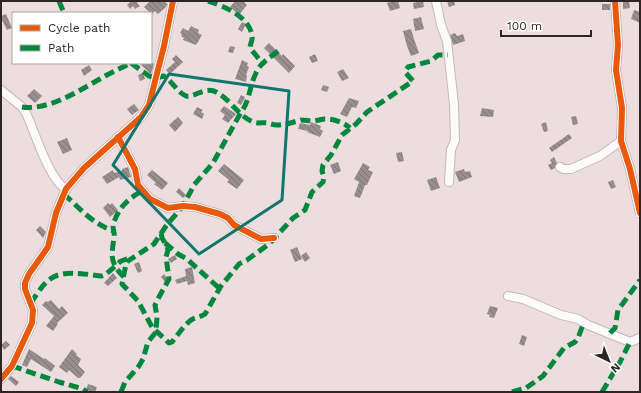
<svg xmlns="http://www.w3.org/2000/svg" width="641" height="393" font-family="'Work Sans',sans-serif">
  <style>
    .building { fill: url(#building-back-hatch) }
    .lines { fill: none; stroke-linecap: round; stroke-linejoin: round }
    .minor-casing { stroke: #c4b8ba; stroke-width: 10 }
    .minor { stroke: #fcfafa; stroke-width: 8 }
    .quiet { stroke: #00873e; stroke-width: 5; stroke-dasharray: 10 5; stroke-linecap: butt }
    .cycleway-casing { stroke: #fff; stroke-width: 8 }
    .cycleway { stroke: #e8590c; stroke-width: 6 }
    .marked { fill: none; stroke: #0f766e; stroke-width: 3; stroke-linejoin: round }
  </style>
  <defs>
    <pattern id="building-back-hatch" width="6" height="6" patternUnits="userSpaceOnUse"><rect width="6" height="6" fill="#998e8f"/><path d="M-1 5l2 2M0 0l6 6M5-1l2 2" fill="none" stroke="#7d7475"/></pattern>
  </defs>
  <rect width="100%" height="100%" fill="#eddddf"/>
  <!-- building -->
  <path class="building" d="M129,1H140L137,3L140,6L135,9L133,6L130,9L127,5L130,2Z
    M150,1H164L167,4L166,7L158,14L155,11L152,14L144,7Z
    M235,1H243L247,5L239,15L230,7Z
    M393,1H398L400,8L390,11L387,3Z
    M423,1L424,7L414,9L413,3Z
    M447,1H454L455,5L449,7Z
    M623,1H629L630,8L623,9Z
    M602,4H610V10H602Z
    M634,10L640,12V23L631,19Z
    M6,14L12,28L7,30L1,18V16Z
    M421,17L424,29L415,31L413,19Z
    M242,22L246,24L242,32L238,29Z
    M191,26L199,30L198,33L202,35L196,45L183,40L184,38L181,36L182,34L180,33L183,28L188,31Z
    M411,29L415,42L419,53L411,56L407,46L403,31Z
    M455,33L457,36L463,34L465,41L453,45L450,35Z
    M269,43L282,56L283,54L295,66L289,73L264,48Z
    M230,46L235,47L233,53L228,52Z
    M315,54L318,61L312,63L309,57Z
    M176,55L183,62L170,74L166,70L175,62L172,59Z
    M242,60L248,63L247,66L249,67L246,75H247L246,82L235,79Z
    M139,63H152L154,64L151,74Z
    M89,65L92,70L84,76L81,70Z
    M343,69L349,78L342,81L337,72Z
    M143,73L145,79L140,81L138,75Z
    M323,85L329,87L327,92L321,90Z
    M34,89L42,96L35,103L27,96Z
    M241,95L245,97L241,105L237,103Z
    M349,98L359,101L356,108L352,107L347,117L340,114Z
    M134,104L139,110L132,115L127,109Z
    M224,106L236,114L228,123L222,119L225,115L220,111Z
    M197,107L203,110L201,112L204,114L202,119L193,114Z
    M482,108L494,110L493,117L480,116Z
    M576,116L578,124L573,125L571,117Z
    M178,117L183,123L175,132L169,125Z
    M311,122L321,126L320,129L323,131L320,137L307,132L308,131L298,129L300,123L310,125Z
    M546,122L548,131L544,132L541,124Z
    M569,134L572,138L552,152L549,148Z
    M67,138L72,150L63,154L57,142Z
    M402,152L404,161L398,162L396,153Z
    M554,157L557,163L555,168L551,170L548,165L552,163L550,160Z
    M338,162L341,171L334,174L330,165Z
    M363,163L370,167L368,170L373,172L367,185H365L360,198L354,196L359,182L354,179Z
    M224,164L244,180L237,189L227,182L229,180L218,171Z
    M128,167L131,177L120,180L119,177L107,184L102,177L113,170L114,173L122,171V169Z
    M464,169L465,172L470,171L472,177L459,182L455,172Z
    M152,170L168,183L162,190L154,184L156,183L147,175Z
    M436,177L440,188L431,191L427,180Z
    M613,180L616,187L611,189L608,182Z
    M179,188L186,195L183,198L176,192Z
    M108,203L110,205L112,203L118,210L110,217L103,208Z
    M40,226L46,232L43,238L36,230Z
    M297,247L302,259L295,262L290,250Z
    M306,252L310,258L305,262L301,256Z
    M175,255L177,259L171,263L168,259Z
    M139,262L142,271L138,273L134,264Z
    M192,267L195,283L188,285L187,281L177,284L175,280L186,276L185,269Z
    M113,273L117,278L108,286L104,283Z
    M164,274L168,279L165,282L161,277Z
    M51,300L59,309L62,306L68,313L57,323L58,324L53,331L46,326L54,316L42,305L46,301L48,302Z
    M490,306L498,308L494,318L489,317L490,315L487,314Z
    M522,335L527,337L524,346L519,344Z
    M6,341L10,345L4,350L1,345Z
    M29,349L44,359L45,358L55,366L51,372L31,359L27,367L22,365Z
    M72,349L77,354L76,355L81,359L78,365L85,372L80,378H78L69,370L67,373L59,367Z
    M11,376L19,382L16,386L8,379Z
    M88,384L97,387L95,392L86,390Z"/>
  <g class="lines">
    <defs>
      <path id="minor" d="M436,1L441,25L447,41L454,104L455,140L451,150L449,182
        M615,1L618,45L616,70L622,108L621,141L630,169L640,213
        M1,90L22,107L26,113C35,132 49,180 66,189
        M118,137L135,169L138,185L150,199L168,208L183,206L195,207L220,214L228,218L234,225L261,239L274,238
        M560,167L563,169H571L600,156L621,141
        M508,296L523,299L561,315L578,319L588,325L630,342L640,338
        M1,379L12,366L32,323L33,310L25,289V283L29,274L48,247L56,213L66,189L84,168L141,117L149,105L164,46L173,1"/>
    </defs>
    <!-- minor casing -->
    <use href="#minor" class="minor-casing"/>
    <!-- minor -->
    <use href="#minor" class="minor"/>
    <!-- quiet -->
    <path class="quiet" d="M59,1L64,13
      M208,1C224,6 250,17 252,36C253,40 250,44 250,48L263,64
      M278,51C270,58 260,63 256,73C249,87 250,101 240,114L213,163L194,185L183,206L166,226L154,244L128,261L126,264L122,284L138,301L152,327L169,343L172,342C178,335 183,326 191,320C196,317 201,317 205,314L221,286L239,264L247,260L269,244L293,218L305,210L312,192L323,182L324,177L322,171L323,165L331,155L342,135L356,124L367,112L413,81L405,72L408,67L431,61L438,55H448
      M131,63L149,76L156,78L164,76C172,81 178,93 186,96C195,98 205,85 218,93C231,101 239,116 253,122C258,124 263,122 268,123C271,124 274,125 277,125C286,125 293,122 301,120C305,120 309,121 313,121C317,121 321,119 325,119C334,119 343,122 350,128
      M22,107C49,111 82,89 105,76C114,71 122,68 130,63
      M64,194C79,208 94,225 114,231
      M165,243L178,254L187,259L220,289
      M124,277C110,263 111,257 114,238C115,234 113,230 113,226C113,223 115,220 116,217C122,204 130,198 142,191
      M31,303C47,278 52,271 84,274C90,274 96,276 102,276L105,275L121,261L130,258
      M610,333L615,328L618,310L640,280
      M12,366L59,382L83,389L87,392
      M121,392L125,382L139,366L143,359L148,342L156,332L157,317L155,305L159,297L169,279L166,257L168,250L167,246L162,238L161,232
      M512,392L526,388L543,376L564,348L575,342L578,338L584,322
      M602,392L620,362L630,342"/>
    <defs>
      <path id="cycleway" d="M615,1L618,45L616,70L622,108L621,141L630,169L640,213
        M118,137L135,169L138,185L150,199L168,208L183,206L195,207L220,214L228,218L234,225L261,239L274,238
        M1,379L12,366L32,323L33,310L25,289V283L29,274L48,247L56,213L66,189L84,168L141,117L149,105L164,46L173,1"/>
    </defs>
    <!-- cycleway casing -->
    <use href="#cycleway" class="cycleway-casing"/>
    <!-- cycleway -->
    <use href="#cycleway" class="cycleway"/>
  </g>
  <!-- marked area -->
  <path class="marked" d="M169,74L289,91L282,200L199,254L113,165Z"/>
  <!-- border -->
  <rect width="641" height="393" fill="none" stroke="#2e2425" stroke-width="4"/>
  <!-- legend -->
  <rect x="12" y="12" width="140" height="52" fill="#ffffff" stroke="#aba7a8"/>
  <rect x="20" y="25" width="20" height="6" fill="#e8590c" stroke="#aba7a8"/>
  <text x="48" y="32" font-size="12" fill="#2e2425">Cycle path</text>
  <rect x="20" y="45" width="20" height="6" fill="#00873e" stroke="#aba7a8"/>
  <text x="48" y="52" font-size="12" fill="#2e2425">Path</text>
  <!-- north arrow -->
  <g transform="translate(609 361) rotate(137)" stroke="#ffffff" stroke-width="3" paint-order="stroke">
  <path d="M0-3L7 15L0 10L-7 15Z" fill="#2e2425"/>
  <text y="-6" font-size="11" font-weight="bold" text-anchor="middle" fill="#2e2425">N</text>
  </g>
  <!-- scale -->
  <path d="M501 30v6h90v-6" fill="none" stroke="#2e2425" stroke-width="2"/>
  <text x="507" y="30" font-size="12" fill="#2e2425" stroke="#ffffff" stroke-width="3" paint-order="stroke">100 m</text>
</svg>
